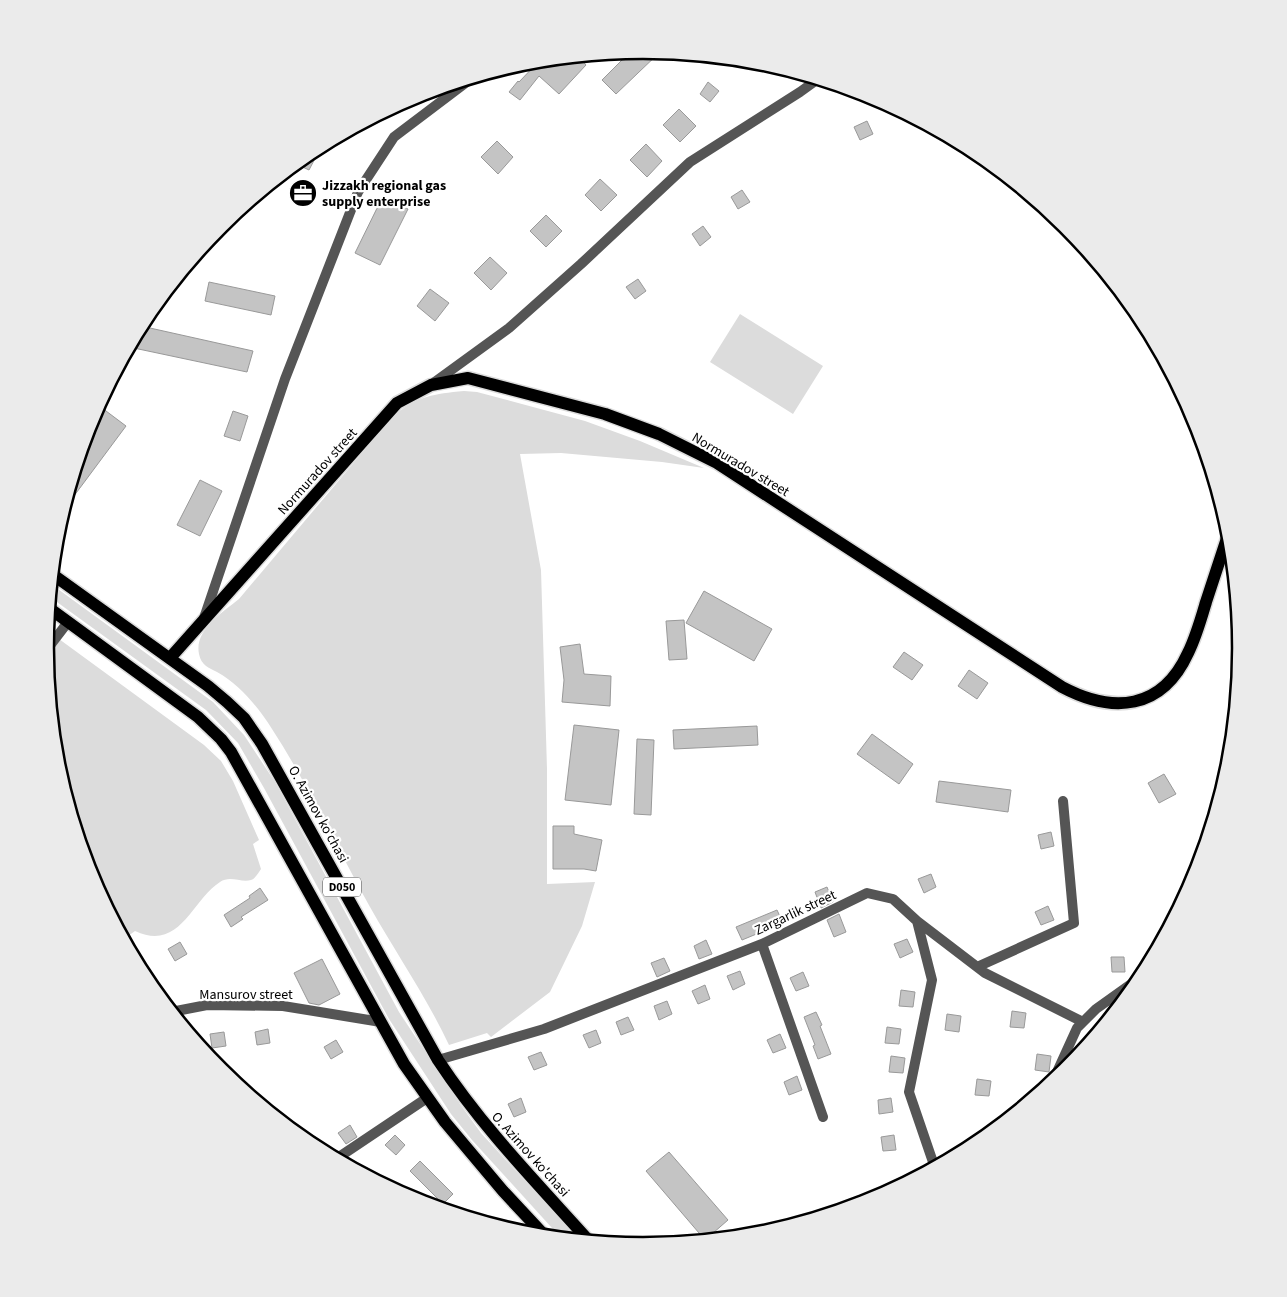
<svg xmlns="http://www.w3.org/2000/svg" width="1287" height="1297" font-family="'Source Sans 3',sans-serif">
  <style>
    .green { fill: #dcdcdc }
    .building { fill: #c4c4c4; stroke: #999 }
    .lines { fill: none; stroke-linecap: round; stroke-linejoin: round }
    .primary-casing { stroke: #dbdbdb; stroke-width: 15 }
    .street { stroke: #555; stroke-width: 10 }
    .primary { stroke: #000; stroke-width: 12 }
    .labels { text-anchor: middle; stroke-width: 4.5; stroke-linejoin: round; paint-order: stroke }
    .shield { fill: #fff; stroke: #4c4c4c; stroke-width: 1 }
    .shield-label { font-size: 12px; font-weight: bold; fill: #000 }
    .poi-label { font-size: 14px; font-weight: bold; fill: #000; stroke: #fff; text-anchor: start }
    .street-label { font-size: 14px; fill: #000; stroke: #fff }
    .rim { fill: none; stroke: #000; stroke-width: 2.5 }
  </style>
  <rect width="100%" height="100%" fill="#fff"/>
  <!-- green -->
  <path class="green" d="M740,314L823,366L793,414L710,362Z
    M464,391L477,392L585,421L640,441L704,468L662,462L561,453L520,454L541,570L547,769V884L595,882L582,926L550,992L491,1037L487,1033L449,1045C427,998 396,953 370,907C337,848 309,786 272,729C258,707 240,685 217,672C209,668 201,665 199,654C194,630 223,612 239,599L394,415C419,396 433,394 464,391Z
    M51,584L213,702L244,735L275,782L399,1012L460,1104L481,1133L580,1241L562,1239L472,1140L451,1114L389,1019L264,788L238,743L206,710L50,597Z
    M46,637L59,639L204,745L221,761L233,781L259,840L253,844L261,869C259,872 255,879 251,880C241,883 230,875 220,882C191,901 180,952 135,931L124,939L90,877L56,765L45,648Z"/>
  <!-- building -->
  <path class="building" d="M644,50L660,52L616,94L602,80L631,51Z
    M578,56L586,65L559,94L539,76L520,100L509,92L518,81L519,82L540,60Z
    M708,82L719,91L710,102L700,94Z
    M679,109L696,126L680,142L663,125Z
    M867,121L873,134L860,140L854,127Z
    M497,141L513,157L498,174L481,157Z
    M646,144L662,161L647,177L630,160Z
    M322,145L309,170L296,164L311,151Z
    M600,179L617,195L601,211L585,195Z
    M742,190L750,202L738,209L731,197Z
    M383,196L408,209L380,265L355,253Z
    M546,215L562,231L546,247L530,231Z
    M703,226L711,237L700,246L692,234Z
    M490,257L507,273L491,290L474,273Z
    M638,279L646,291L635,299L626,287Z
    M209,282L275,296L271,315L205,301Z
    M430,289L449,303L435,321L417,306Z
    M141,326L253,351L247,372L129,347Z
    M98,405L126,426L65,508H64L91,419Z
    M233,411L248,416L240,441L224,436Z
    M200,480L222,491L200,536L177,525Z
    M704,591L772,629L754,661L686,623Z
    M684,620L687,659L669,660L666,621Z
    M580,644L584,674L611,676L610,706L562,702L564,680L560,647Z
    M904,652L923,665L912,680L893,667Z
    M969,670L988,683L977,699L958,686Z
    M574,725L619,730L611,805L565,800Z
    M757,726L758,745L674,749L673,730Z
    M872,734L913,764L899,784L857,754Z
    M637,739L654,740L651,815L634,814Z
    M1164,774L1176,794L1159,803L1148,783Z
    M939,781L1011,790L1008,812L936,802Z
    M553,826H574V834L602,840L596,871L584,869H553Z
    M1051,832L1054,846L1041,849L1038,835Z
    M931,874L936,887L924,893L918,879Z
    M827,887L833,902L821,908L815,892Z
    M260,888L268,900L241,917L243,919L231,927L224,915L250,898L249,896Z
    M1048,906L1054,920L1041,925L1035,912Z
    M777,910L783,923L742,940L736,927Z
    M839,914L846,932L834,937L827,920Z
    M907,939L913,952L900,958L894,944Z
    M706,940L712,954L699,959L694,946Z
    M180,942L187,954L175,961L168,949Z
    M1111,957H1124L1125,972H1112Z
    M664,958L670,971L657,977L651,963Z
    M322,959L340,994L319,1005L309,1003L294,973Z
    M740,971L745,984L733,990L727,976Z
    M803,972L809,986L796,991L790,978Z
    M705,985L710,999L698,1004L692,991Z
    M901,990L915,992L913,1007L899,1006Z
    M667,1001L672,1014L659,1020L654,1006Z
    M1012,1011L1026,1013L1024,1028L1010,1027Z
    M816,1012L822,1025L820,1026L831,1054L818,1059L813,1046L815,1045L804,1017Z
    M947,1014L961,1016L959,1032L945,1030Z
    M628,1017L634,1030L621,1035L616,1022Z
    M887,1027L901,1029L899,1044L885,1043Z
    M268,1029L270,1043L257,1045L255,1032Z
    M596,1030L601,1043L589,1048L583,1035Z
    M224,1032L226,1046L212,1048L210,1034Z
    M780,1034L786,1048L773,1053L767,1040Z
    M336,1040L343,1052L331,1059L324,1047Z
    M541,1052L547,1065L534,1070L528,1057Z
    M1037,1054L1051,1056L1049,1072L1035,1070Z
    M891,1056L905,1058L903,1073L889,1072Z
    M797,1076L802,1090L789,1095L784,1082Z
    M977,1079L991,1081L989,1096L975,1095Z
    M521,1098L526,1112L514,1117L508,1104Z
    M891,1098L893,1112L879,1114L878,1100Z
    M350,1125L357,1137L346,1144L338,1133Z
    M395,1135L405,1145L396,1155L385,1145Z
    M894,1135L896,1150L883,1151L881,1137Z
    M669,1152L728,1220L705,1240L646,1171Z
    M420,1161L453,1194L443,1204L410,1171Z"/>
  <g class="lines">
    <defs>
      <path id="primary" d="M52,574L208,686L227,702L244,718L262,744L438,1060C482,1127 537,1183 590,1242
        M49,608L198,717L221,739L231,752L404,1064L445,1122L503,1191L546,1237
        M170,658L397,403L431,385L468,378L605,414L659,434L717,463L1062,687C1113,714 1162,710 1188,653C1196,637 1201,619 1206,602C1214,578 1222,554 1230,529"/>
    </defs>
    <!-- primary casing -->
    <use href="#primary" class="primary-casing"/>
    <!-- street -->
    <path class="street" d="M432,384L509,328L581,264L690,162L800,92L818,79
      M204,618L285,379L358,192L394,137L472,78
      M45,652L68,622
      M917,921L985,973L1083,1022
      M762,944L823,1117
      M977,967L1074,923L1063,801
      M171,1012L207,1005L283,1006L381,1022
      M438,1060L544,1029L762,944L867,893L893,899L917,921L932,980L909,1092L935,1168
      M1051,1085L1077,1028L1096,1009L1145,974
      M336,1159L427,1098"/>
    <!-- primary -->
    <use href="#primary" class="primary"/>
  </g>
  <!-- icons -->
  <defs>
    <symbol id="office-disc" viewBox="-11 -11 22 22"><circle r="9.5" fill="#000" stroke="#fff"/><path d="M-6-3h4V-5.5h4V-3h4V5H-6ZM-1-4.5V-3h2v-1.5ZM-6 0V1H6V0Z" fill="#fff"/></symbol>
  </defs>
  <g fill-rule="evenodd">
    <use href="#office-disc" x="287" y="177" width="32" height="32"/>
  </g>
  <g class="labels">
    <!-- shield labels -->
    <rect class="shield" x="323" y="877.5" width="38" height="19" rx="4"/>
    <g class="shield-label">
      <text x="342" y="891">D050</text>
    </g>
    <!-- poi labels -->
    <g class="poi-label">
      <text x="322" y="190">Jizzakh regional gas<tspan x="322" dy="16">supply enterprise</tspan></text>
    </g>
    <!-- street labels -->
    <g class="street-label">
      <text transform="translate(741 464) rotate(31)" y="5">Normuradov street</text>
      <text transform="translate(317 471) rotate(-48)" y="5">Normuradov street</text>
      <text transform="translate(319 814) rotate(61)" y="5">O. Azimov ko'chasi</text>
      <text transform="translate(795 912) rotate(-25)" y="5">Zargarlik street</text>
      <text x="246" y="999">Mansurov street</text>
      <text transform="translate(531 1154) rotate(48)" y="5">O. Azimov ko'chasi</text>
    </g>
  </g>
  <!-- crop -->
  <path d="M0 0H1287V1297H0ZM54 648a589 589 0 1 1 1178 0a589 589 0 1 1-1178 0Z" fill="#ebebeb" fill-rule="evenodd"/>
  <path class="rim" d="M54 648a589 589 0 1 1 1178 0a589 589 0 1 1-1178 0Z"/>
</svg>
